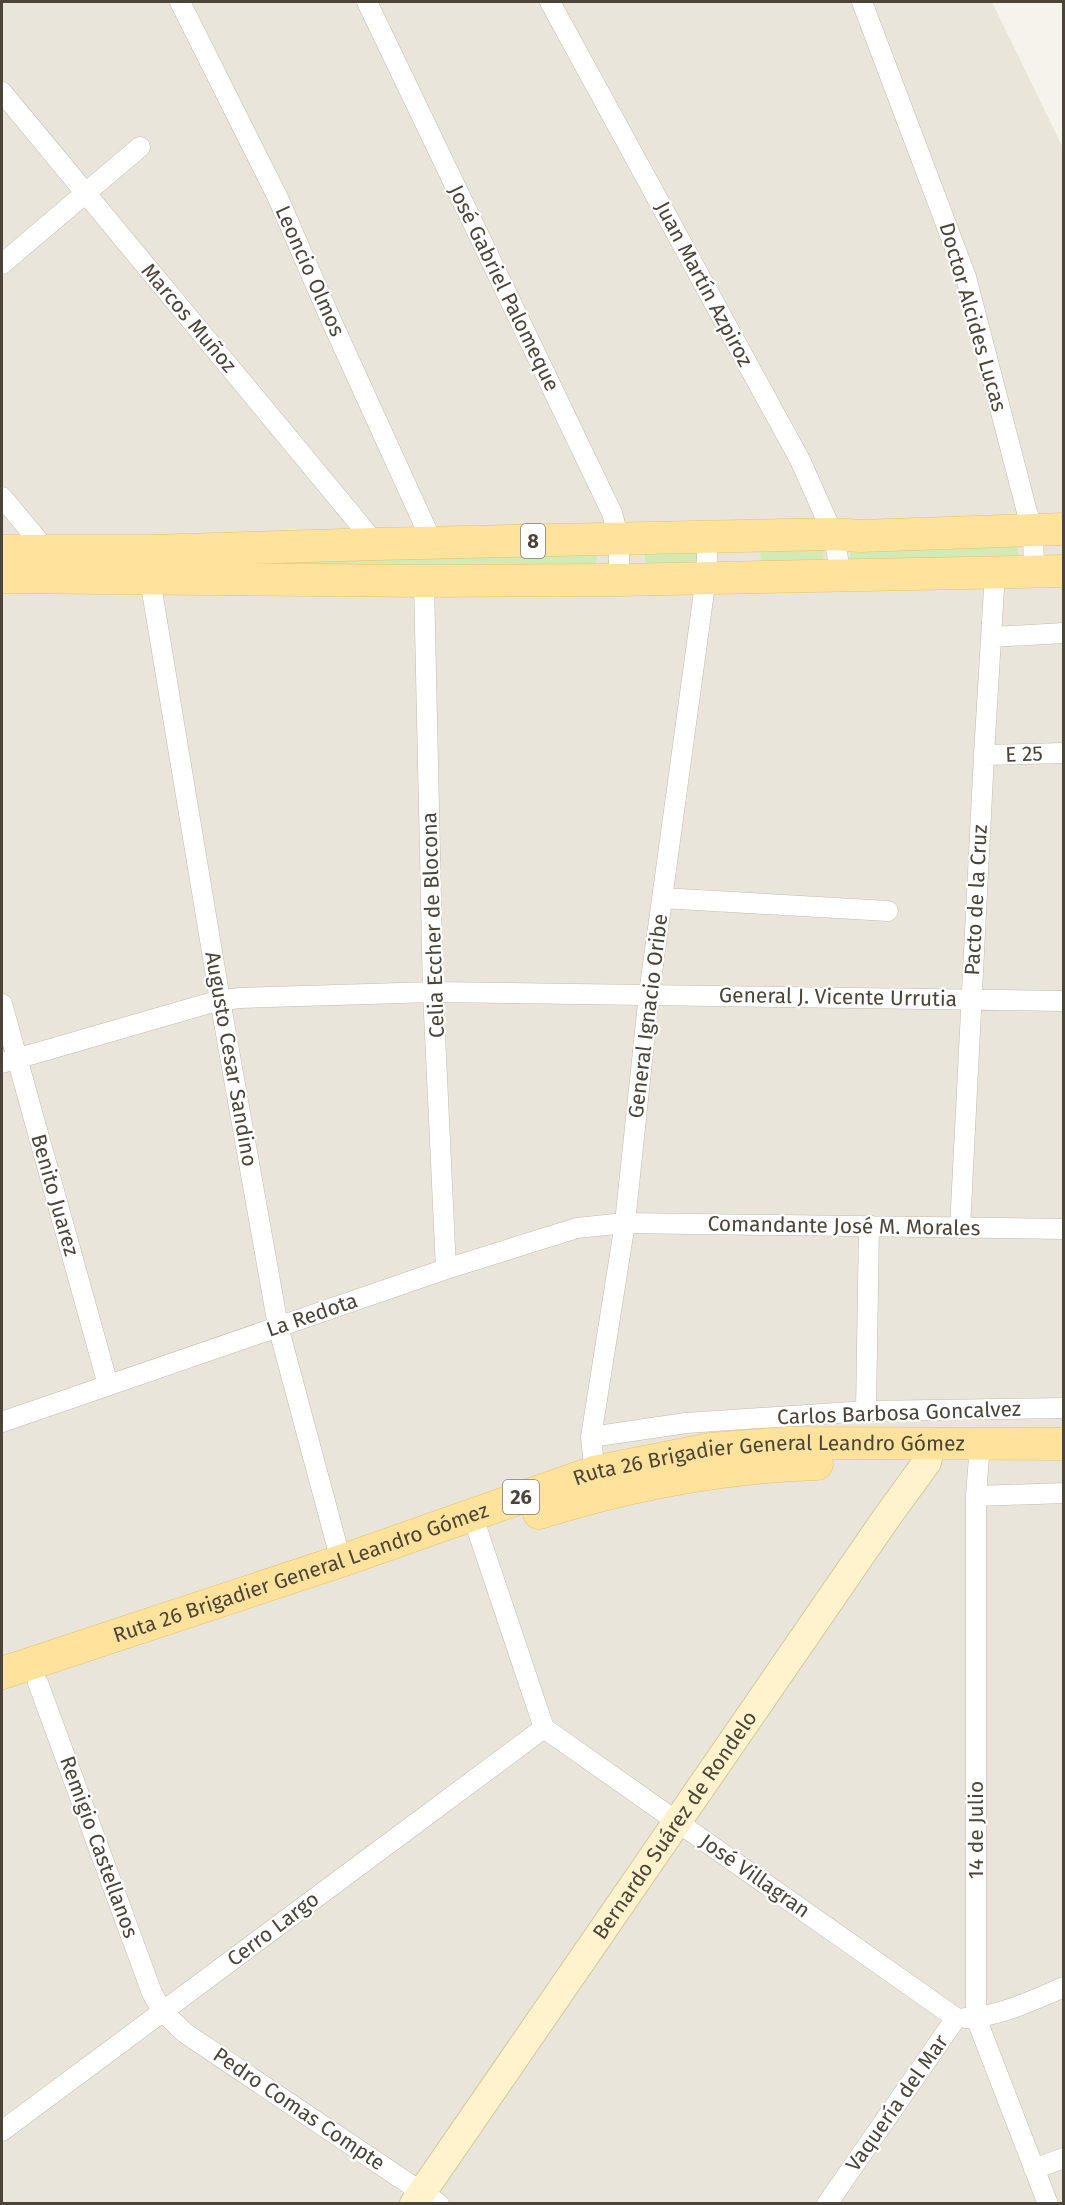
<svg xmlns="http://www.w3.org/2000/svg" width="1065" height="2205" font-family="'Fira Sans',sans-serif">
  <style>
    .residential { fill: #eae5da }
    .green { fill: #d2eab5 }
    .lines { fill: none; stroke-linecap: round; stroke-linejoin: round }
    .street-casing { stroke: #c2bbae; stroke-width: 21 }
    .secondary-casing { stroke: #d6c79b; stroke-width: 30 }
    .primary-casing { stroke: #e6c16a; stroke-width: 33 }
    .street { stroke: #fff; stroke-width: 20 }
    .secondary { stroke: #fff3cd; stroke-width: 28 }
    .primary { stroke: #ffe39c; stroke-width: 32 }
    .labels { text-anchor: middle; stroke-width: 4.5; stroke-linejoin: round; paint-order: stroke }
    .shield { fill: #fff; stroke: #817c74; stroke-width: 1.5 }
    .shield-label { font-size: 20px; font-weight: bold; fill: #4b4439 }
    .street-label { font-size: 21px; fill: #4b4439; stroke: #fff }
  </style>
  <rect width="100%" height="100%" fill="#f6f3ec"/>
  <!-- residential -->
  <path class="residential" d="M2,2H992L1064,150L1063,2203L2,2204Z"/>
  <!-- green -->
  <path class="green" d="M1018,543V556L850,560V546Z
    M823,547L824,561L761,563L760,549Z
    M645,551H701V565H645Z
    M597,553L596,568L172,566L332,554Z"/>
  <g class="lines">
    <defs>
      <path id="street" d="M180,2L278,198L331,320L433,544
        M367,2L612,513L619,539V580
        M550,2L800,460L833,534L841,574
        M862,2L966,277L1027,512L1033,530L1034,571
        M2,92L376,544
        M2,264L140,147
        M2,497L47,551
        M150,569V579L220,1000L278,1326L341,1561
        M424,581L433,992L446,1269
        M992,637L1064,633
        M984,755L1064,753
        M662,898L888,911
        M2,1004L108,1385
        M2,1063L220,1000L241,998L433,992L1064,1001
        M960,1228L984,755L995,572
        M866,1411L869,1225
        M2,1422L446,1269L577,1228L625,1223L1064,1229
        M591,1437L686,1423L866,1411L1064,1408
        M980,1444L976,1496V2018L1048,2204
        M596,1483L591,1437L625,1223L649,994L706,577L708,537
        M976,1496L1064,1493
        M478,1532L544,1728L956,2018
        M38,1683L152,1993L162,2011L185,2033L439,2204
        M965,2018C999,2017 1033,2000 1064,1987
        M2,2131L544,1728
        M1034,2169L1064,2158
        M827,2204L956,2018"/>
      <g id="secondary">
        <path id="s1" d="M414,2204L887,1517L927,1462L931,1444"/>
      </g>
      <g id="primary">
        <path d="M2,551H151L376,544L833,534L861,536L1064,529"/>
        <path d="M2,577L424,581L619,580L1064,571"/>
        <path d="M539,1513C629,1485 723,1467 817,1464"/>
        <path id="s2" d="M2,1673L341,1561L594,1472L710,1449L785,1443L1064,1444"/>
      </g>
    </defs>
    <!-- street casing -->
    <use href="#street" class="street-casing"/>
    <!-- secondary casing -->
    <use href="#secondary" class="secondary-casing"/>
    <!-- primary casing -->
    <use href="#primary" class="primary-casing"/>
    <!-- street -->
    <use href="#street" class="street"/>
    <!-- secondary -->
    <use href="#secondary" class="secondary"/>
    <!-- primary -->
    <use href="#primary" class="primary"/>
  </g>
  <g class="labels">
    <!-- shield labels -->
    <g class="shield">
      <rect x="521" y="524" width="24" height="34" rx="4.5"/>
      <rect x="503" y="1480" width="36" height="34" rx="4.5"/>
    </g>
    <g class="shield-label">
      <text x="533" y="548">8</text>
      <text x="521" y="1504">26</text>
    </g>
    <!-- street labels -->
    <g class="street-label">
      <text transform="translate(310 271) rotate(66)" y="7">Leoncio Olmos</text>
      <text transform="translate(704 284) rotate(62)" y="7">Juan Martín Azpiroz</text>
      <text transform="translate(504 288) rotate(64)" y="7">José Gabriel Palomeque</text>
      <text transform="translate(973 317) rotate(74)" y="7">Doctor Alcides Lucas</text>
      <text transform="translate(189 318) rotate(50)" y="7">Marcos Muñoz</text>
      <text transform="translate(1024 754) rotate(-2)" y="7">E 25</text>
      <text transform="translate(976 900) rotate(-87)" y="7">Pacto de la Cruz</text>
      <text transform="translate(433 925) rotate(-92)" y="7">Celia Eccher de Blocona</text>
      <text transform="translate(838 997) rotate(1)" y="7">General J. Vicente Urrutia</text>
      <text transform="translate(648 1016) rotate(-83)" y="7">General Ignacio Oribe</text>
      <text transform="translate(231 1059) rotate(80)" y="7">Augusto Cesar Sandino</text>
      <text transform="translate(55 1195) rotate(74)" y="7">Benito Juarez</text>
      <text transform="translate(844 1226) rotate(1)" y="7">Comandante José M. Morales</text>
      <text transform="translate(312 1315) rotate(-19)" y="7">La Redota</text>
      <text transform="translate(899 1413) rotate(-2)" y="7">Carlos Barbosa Goncalvez</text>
      <text dy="7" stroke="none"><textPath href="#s2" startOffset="801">Ruta 26 Brigadier General Leandro Gómez</textPath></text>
      <text dy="7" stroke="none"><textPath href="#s2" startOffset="315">Ruta 26 Brigadier General Leandro Gómez</textPath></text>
      <text dy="7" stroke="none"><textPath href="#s1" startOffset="460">Bernardo Suárez de Rondelo</textPath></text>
      <text transform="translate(976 1830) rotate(-90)" y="7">14 de Julio</text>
      <text transform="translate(99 1847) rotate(70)" y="7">Remigio Castellanos</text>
      <text transform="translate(755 1876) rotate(35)" y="7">José Villagran</text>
      <text transform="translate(273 1929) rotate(-37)" y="7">Cerro Largo</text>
      <text transform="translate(897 2103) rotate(-55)" y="7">Vaquería del Mar</text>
      <text transform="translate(299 2109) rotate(34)" y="7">Pedro Comas Compte</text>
    </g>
  </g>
  <!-- border -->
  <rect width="1065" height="2205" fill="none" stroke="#4b4439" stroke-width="6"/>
</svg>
